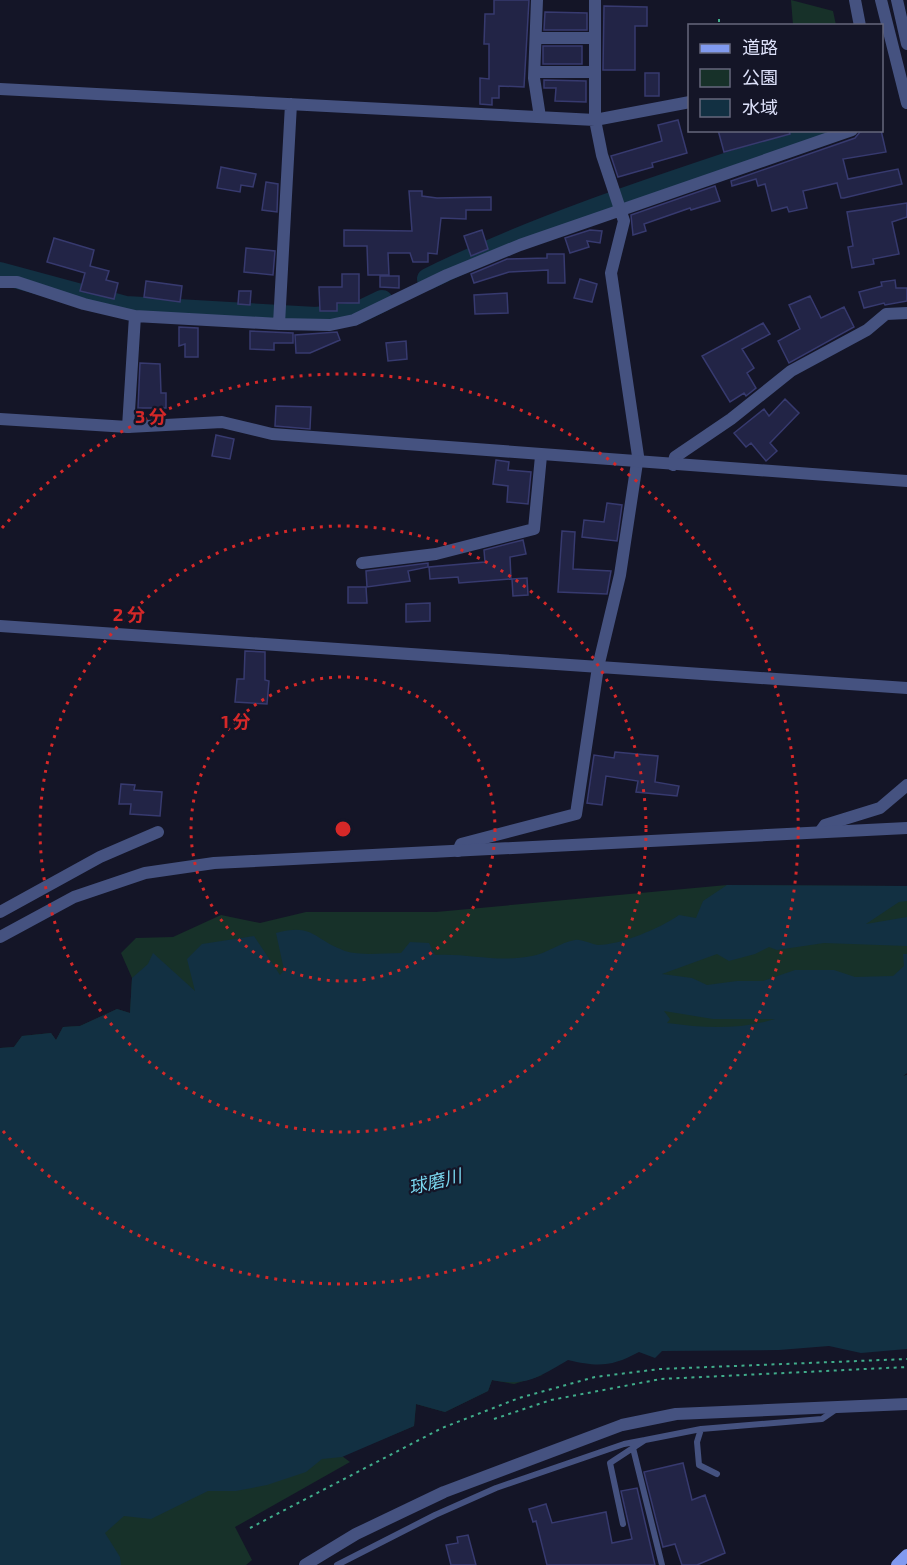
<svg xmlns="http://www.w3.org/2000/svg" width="907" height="1565" font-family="'Exo 2','Noto Sans JP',sans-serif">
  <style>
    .green { fill: #173129 }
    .water { fill: #123042; fill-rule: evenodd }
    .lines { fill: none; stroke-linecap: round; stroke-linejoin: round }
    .river { stroke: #123042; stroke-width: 22 }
    .building { fill: #222446; stroke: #373a6f; stroke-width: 1.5 }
    .path { stroke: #40ad8b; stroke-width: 2; stroke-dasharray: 3 4.5; stroke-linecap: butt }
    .service { stroke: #455280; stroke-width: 6 }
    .minor { stroke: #455280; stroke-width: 12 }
    .tertiary { stroke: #455280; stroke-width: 12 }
    .secondary { stroke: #819aef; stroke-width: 12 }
    .ring { fill: none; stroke: #d62828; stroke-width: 3; stroke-dasharray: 3 6 }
    .labels { text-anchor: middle; stroke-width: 4.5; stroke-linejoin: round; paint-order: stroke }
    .water-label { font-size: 18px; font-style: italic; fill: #79d6ee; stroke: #141527 }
    .centre { fill: #d62828; stroke: #141527; stroke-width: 3 }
    .ring-label { font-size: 18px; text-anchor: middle; font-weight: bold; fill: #d62828; stroke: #141527; stroke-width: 4.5; stroke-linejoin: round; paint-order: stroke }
  </style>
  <rect width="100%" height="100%" fill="#141527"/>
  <!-- green -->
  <path class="green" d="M791,0L833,11L836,25H793Z
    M727,885L907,886V1073L903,1076L907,1075V1114L0,1057V1048L14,1047L22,1036L51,1033L56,1040L63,1027L80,1026L117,1009L130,1013L132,978L121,953L136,938L173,937L221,915L260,923L306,912H436Z
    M543,1375L514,1384L492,1380L488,1391L445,1412L416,1404L414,1426L342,1456L350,1462L235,1527L252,1560L246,1565H0L396,1386Z"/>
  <!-- water -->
  <path class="water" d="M727,885L907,886V901L899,902L866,924L907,917V946L824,943L777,950L769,947L755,954L729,961L717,954L662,974L692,978L707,985L737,981H763L795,970H834L855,977L893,976L904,966L903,954H907V1073L903,1076L907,1075V1349L861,1353L829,1346L779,1350L662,1351L655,1358L639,1352C611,1367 598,1367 568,1360C539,1377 526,1387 492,1380L488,1391L445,1412L416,1404L414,1426L342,1457L322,1459L306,1472L267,1485L236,1491H208L151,1519L124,1516L105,1533L120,1557L121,1565H0V1048L14,1047L22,1036L51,1033L56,1040L63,1027L80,1026L117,1009L130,1013L132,978L148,964L153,953L195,991L187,959L202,944L254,936L280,975L284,970L276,933C314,923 312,939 345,951C361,956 384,953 401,953L410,942L429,943L435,955C468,953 498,963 532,956C546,954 561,942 575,940C582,939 590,944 598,945C620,945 661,928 679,915L696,918L703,901ZM664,1011L713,1019H775C739,1030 704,1028 667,1023L670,1019Z"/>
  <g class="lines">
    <!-- river -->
    <path class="river" d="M0,273L126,307L316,318L357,313L382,301
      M428,279C554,217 695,175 828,130"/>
  </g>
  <!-- building -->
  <path class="building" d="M494,0H529L524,87L499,86V98H492V105L480,104V78L489,79V44H484L485,14H494Z
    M604,6L647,7V26H635V70H603Z
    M545,12L587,13V30H544Z
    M543,46H582V64H543Z
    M645,73H659V96H645Z
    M544,80L586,81V102L555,101L556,88H544Z
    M678,120L687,153L652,163L653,167L618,177L611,156L662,141L658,125Z
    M718,130H789L790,134L724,152Z
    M867,130H881L886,152L843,159L848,179L898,169L902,184L844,198H841L837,183L803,191L807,208L789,212L787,207L772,211L765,184L758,186L756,179L732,186L731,181L855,138L860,132Z
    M221,167L256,174L253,187L241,185L240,192L217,188Z
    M266,182L278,184L277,212L262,210Z
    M715,186L720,201L691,210L690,208L644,224L646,231L633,235L631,215Z
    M409,191H422V196L437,198L491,197V210H466V219L441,218L437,254L428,253V262H413L410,253H388L389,275H368L367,246H344V230L412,231Z
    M907,203V217L892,222L899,254L873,259L874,264L852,268L848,247L853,246L847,212Z
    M482,230L488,249L471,256L464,236Z
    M590,230L602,231L600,243L587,241L589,247L570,253L565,238Z
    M54,238L94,250L90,266L109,271L106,280L118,283L114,299L80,291L85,273L47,262Z
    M246,248L275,251L273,275L244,272Z
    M547,254H564L565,283H548V270L509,272L474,283L471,274L507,259L547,258Z
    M342,274H359V303H337V311H320L319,287H342Z
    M380,276H399V288L380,287Z
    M580,279L597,284L592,302L574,298Z
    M895,280L896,288H907V301L885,305L884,303L864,308L859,292L882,286L881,282Z
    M146,281L182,286L180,302L144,297Z
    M239,291H251L250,305L238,304Z
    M507,293L508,313L475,314L474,295Z
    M810,296L821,318L844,307L854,327L789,363L778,341L800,329L789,305Z
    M763,323L770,334L742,349L754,368L747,373L756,388L746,396L744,393L730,402L702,356Z
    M179,327L198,328V357H185V344L179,346Z
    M250,331L293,333V343H274V350L250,349Z
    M337,332L340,340L310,353H296L295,335Z
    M406,341L407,359L388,361L386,343Z
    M140,363L160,364L161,393H166V408H138Z
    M785,399L799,413L770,443L777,451L766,461L751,443L746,447L734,433L764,409L769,416Z
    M276,406L311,407L310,429L275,426Z
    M216,435L234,439L230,459L212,456Z
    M496,460L509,462L508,470L531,472L528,504L507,502L508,486L493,484Z
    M607,503L622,505L617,541L582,537L584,520L604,522Z
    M562,531L575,532L573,569L611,571L607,594L558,592Z
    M523,540L526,554L510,557L511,579L459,583L458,577L430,579L429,567L485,562L484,550Z
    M428,563V567L408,571L410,581L367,587L366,571Z
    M527,578L528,595L513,596L512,579Z
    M348,587H366L367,603H348Z
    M430,603V621L406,622V604Z
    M245,651L265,652V680L269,681L267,704L235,702L237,679H244Z
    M615,752L658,756L655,782L679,786L677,796L636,792L638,781L606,776L602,805L587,803L594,755L614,758Z
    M121,784L135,785L134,790L162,792L160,816L130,814L131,804H119Z
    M683,1463L692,1500L705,1495L725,1553L697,1565H682L675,1544L663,1547L644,1472Z
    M637,1488L655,1565H547L536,1521L533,1522L529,1509L546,1504L552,1523L606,1512L612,1543L632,1539L621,1491Z
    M468,1535L476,1565H451L446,1545L458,1543L457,1537Z"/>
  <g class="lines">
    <!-- path -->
    <path class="path" d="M719,19V26
      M494,1419L551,1400L661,1379L907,1367
      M250,1528L442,1428L519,1398L595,1377L660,1369L907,1359"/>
    <!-- service -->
    <path class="service" d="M701,1429L697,1442L699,1465L717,1474
      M633,1448L662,1565
      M623,1524L610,1463L645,1440L701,1429L822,1419L835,1410
      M337,1565L435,1515L496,1488L624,1444L645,1440"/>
    <!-- minor -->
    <path class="minor" d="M537,0L534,78L540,117
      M855,0L860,26
      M536,38H594
      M535,72H595
      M0,89L595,120L690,102
      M0,282H17L84,304L135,316L279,324L330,325L354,320L447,275L520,245L852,130
      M279,324L291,104
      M128,427L135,316
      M673,465L675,457L731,419L791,371L867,330L886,314L907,313
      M362,563L436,554L534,529L541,456
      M0,626L907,688
      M820,832L825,825L880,808L907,785
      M458,851L461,844L576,814L598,667L620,575L638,456L611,273L624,221L602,155L595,120V0
      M0,912L100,857L158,832
      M305,1565L356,1534L444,1492L622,1425L676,1414L907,1404"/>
    <!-- tertiary -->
    <path class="tertiary" d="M881,0L907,103
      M897,0L907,44
      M0,419L128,427L222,422L272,434L907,481
      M0,937L74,897L145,873L214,863L907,828"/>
    <!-- secondary -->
    <path class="secondary" d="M897,1565L907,1555"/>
  </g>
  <!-- distance rings -->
  <g class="ring">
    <circle cx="343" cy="829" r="152"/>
    <circle cx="343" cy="829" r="303"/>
    <path d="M2 528A455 455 0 1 1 2 1130"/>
  </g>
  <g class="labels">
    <!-- water labels -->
    <g class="water-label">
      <text transform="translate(435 1182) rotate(-14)" y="6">球磨川</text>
    </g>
  </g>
  <circle cx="343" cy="829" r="9" class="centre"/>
  <g class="ring-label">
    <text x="151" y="423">3 分</text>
    <text x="129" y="621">2 分</text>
    <text x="236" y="728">1 分</text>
  </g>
  <!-- legend -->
  <rect x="688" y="24" width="195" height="108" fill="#141527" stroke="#65677c" stroke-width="1.5"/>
  <rect x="700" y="44" width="30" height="9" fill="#819aef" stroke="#65677c" stroke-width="1.5"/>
  <text x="742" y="54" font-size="18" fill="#dee2fb">道路</text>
  <rect x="700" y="69" width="30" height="18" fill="#173129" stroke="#65677c" stroke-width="1.5"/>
  <text x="742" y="84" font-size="18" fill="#dee2fb">公園</text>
  <rect x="700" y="99" width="30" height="18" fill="#123042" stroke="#65677c" stroke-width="1.5"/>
  <text x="742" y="114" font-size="18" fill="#dee2fb">水域</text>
</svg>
